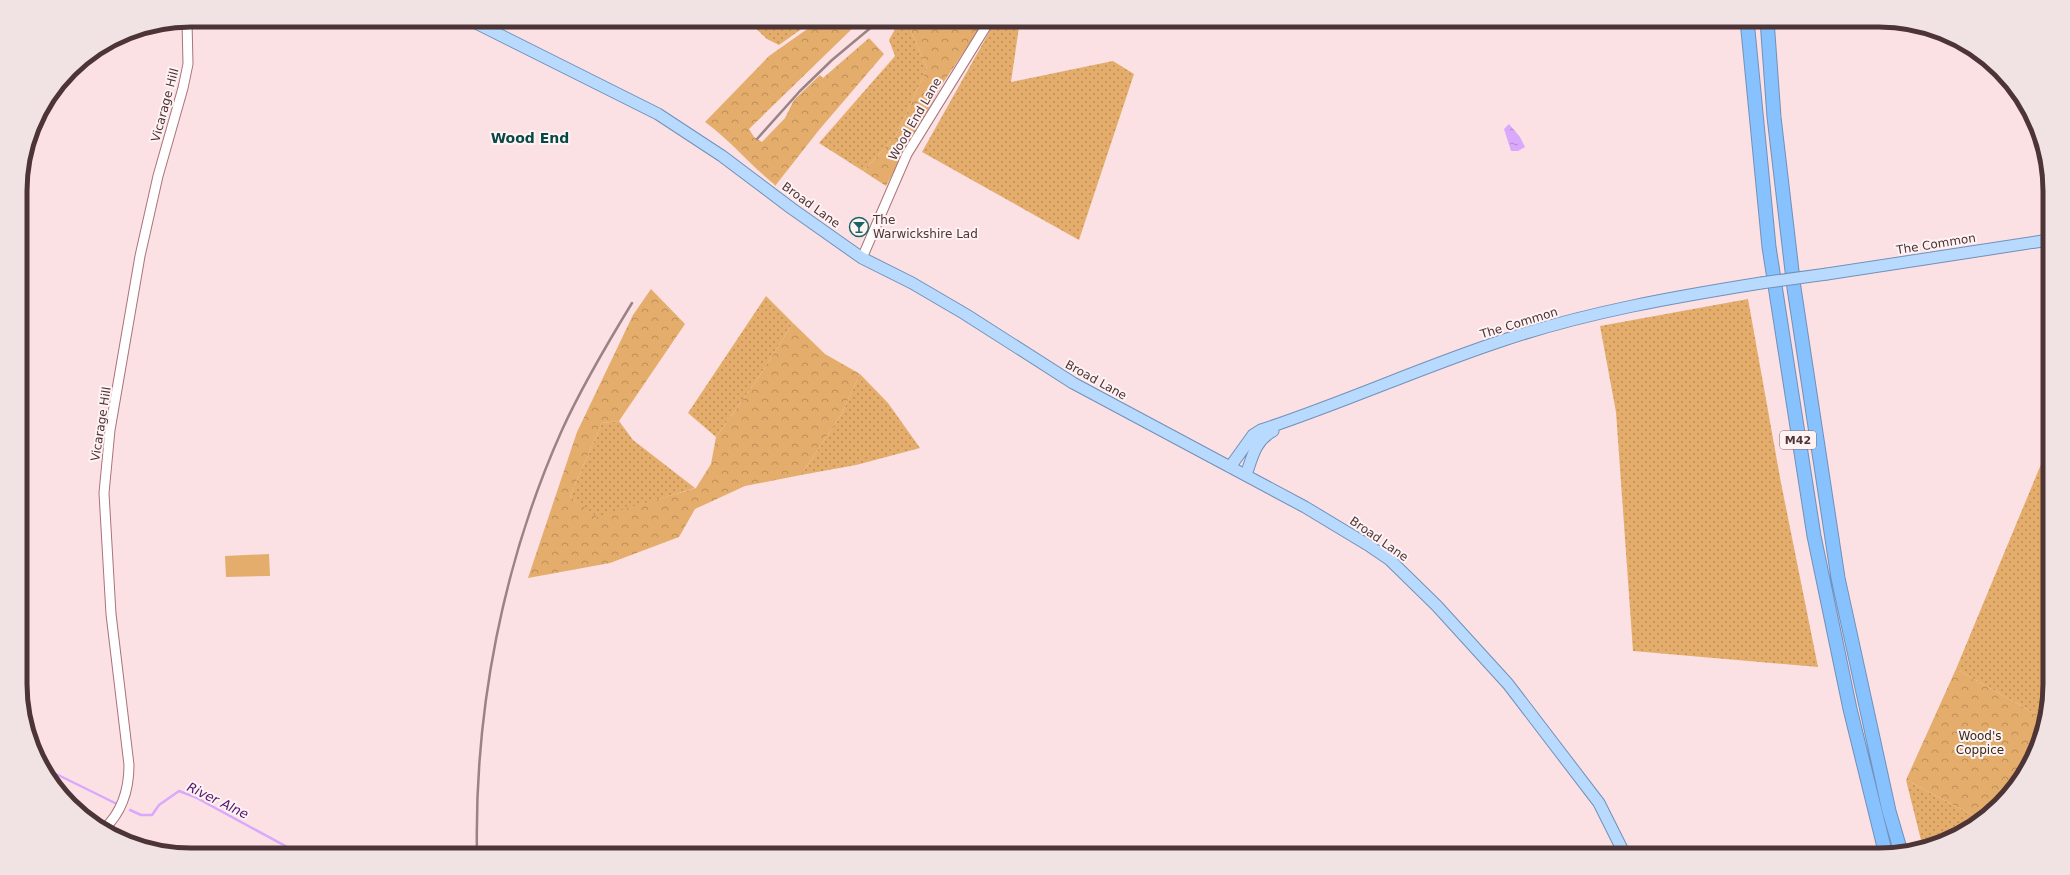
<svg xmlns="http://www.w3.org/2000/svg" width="2070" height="875" font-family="'DejaVu Sans',sans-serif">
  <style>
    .green { fill: url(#green-dots) }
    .forest { fill: url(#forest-crowns) }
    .pitch { fill: #e4ad6b }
    .water { fill: url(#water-ripples) }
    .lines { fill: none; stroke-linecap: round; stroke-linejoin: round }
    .stream { stroke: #daa8fc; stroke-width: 2.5 }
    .minor-casing { stroke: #aa737a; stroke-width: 11 }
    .major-casing { stroke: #7290b8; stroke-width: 13 }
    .highway-casing { stroke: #7290b8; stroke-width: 15 }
    .minor { stroke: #fff; stroke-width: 9 }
    .major { stroke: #b7dafe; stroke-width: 11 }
    .highway { stroke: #87c1fe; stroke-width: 13 }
    .rail { stroke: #9b8285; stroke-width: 2.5 }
    .major-bridge-casing { stroke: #7290b8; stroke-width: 13; stroke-linecap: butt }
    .major-bridge { stroke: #b7dafe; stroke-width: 11 }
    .labels { text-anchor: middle; stroke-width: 4; stroke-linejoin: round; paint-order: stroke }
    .shield { fill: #fff2f3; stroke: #826d6f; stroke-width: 1 }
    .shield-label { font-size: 11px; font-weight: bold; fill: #4c3437 }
    .street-label { font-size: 12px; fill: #4c3437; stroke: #fff2f3 }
    .poi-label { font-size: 12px; fill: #4c3437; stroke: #fff2f3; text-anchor: start }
    .park-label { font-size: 12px; fill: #3a2a18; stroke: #fff2f3 }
    .water-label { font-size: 13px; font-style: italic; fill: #501270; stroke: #fff2f3 }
    .quarter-label { font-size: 14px; font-weight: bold; fill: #084947; stroke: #fff2f3 }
    .rim { fill: none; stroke: #4c3437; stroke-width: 5 }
  </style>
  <defs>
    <pattern id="green-dots" width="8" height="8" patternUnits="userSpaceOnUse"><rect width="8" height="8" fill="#e4ad6b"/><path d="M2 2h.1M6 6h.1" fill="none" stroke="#bb8e59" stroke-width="1.8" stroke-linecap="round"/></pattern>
    <pattern id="forest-crowns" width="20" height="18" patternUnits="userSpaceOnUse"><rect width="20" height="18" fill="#e4ad6b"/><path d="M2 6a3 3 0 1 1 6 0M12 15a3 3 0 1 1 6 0" fill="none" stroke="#bb8e59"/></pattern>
    <pattern id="water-ripples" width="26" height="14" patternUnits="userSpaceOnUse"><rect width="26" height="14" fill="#daa8fc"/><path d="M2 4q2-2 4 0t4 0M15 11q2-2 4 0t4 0" fill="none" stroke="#b38acd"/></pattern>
  </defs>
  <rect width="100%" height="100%" fill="#fbe1e4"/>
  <!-- green -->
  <path class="green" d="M747,20H814L779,45L767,39Z
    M900,20H906L927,68L896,136L863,171L819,143L895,56L889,40Z
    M996,20H1020L1011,82L1113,61L1134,74L1079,240L922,152Z
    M766,296L793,323L755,383L716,437L688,413Z
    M1748,299L1781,483L1818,667L1633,651L1616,412L1600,326Z
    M860,374L888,403L920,448L856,465L801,475L841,415Z
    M619,421L633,440L695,488L597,518L570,496L602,423Z
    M2049,445L2050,684L2043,718L1956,669Z
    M1906,780L1982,820L1934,846L1923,848Z"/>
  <!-- forest -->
  <path class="forest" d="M820,20H856L857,24L749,129L754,137L762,142L785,118L794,100L820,75L823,78L869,38L884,54L819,130L775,186L774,184C749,164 730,140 705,122L769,56Z
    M906,20H985L941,86L886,186L863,171L896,136L927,68Z
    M651,289L685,324L619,421L602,423L570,496L597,517L696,488L711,464L716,437L755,383L793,323L825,354L860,374L841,415L801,475L745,486L695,509L679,537L610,563L528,578L577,432L633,315Z
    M1956,669L2043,718L2037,749L2015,788L1982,820L1906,780Z"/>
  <!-- pitch -->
  <path class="pitch" d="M269,554L270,576L226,577L225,556Z"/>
  <!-- water -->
  <path class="water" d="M1509,124L1520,137L1525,147L1518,151H1511L1504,129Z"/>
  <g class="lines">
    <!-- stream -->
    <path class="stream" d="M44,768L117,804
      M130,810L141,815H152L159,805L179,791L195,797L302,855"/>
    <defs>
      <path id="minor" d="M862,258L907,154L990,20
        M104,829C122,812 129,789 129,765L111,614L104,493L110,430L140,256L158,176L183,88L188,64L187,21"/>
      <path id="major" d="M470,20L658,114L722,156L791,208L862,258L912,283L965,314L1073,383L1305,507L1368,545L1390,560L1437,606L1508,684L1599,803L1625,855
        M1827,274L2049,240
        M1230,467L1253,435L1261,430C1343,403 1422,367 1504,340C1588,312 1674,297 1761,283
        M1246,475C1252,458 1255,440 1273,431"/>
      <path id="highway" d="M1747,20L1769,247L1814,536L1850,709L1886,855
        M1767,20L1774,117L1794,288L1838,578L1889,811L1901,852"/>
    </defs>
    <!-- minor casing -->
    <use href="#minor" class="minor-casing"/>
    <!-- major casing -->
    <use href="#major" class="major-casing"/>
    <!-- highway casing -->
    <use href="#highway" class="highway-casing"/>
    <!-- minor -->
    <use href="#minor" class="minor"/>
    <!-- major -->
    <use href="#major" class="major"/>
    <!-- highway -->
    <use href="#highway" class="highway"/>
    <!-- rail -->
    <path class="rail" d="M757,139L800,91L832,60L880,20
      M477,855C474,711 503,562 562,430C582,386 607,344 632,303"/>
    <defs>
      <path id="major-bridge" d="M1761,283L1827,274"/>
    </defs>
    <!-- major-bridge casing -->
    <use href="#major-bridge" class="major-bridge-casing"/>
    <!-- major-bridge -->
    <use href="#major-bridge" class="major-bridge"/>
  </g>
  <!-- icons -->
  <defs>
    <symbol id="bar-ring" viewBox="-11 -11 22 22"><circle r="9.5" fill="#fff2f3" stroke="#176562" stroke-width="1.5"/><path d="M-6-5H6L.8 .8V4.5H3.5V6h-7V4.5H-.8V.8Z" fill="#176562"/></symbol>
  </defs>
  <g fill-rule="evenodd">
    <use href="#bar-ring" x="848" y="216" width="22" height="22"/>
  </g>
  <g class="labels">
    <!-- shield labels -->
    <rect class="shield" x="1780" y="431" width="36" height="18" rx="3"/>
    <g class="shield-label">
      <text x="1798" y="444">M42</text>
    </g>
    <!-- street labels -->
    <g class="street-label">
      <text transform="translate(165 105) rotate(-75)" y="4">Vicarage Hill</text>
      <text transform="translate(915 119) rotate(-60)" y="4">Wood End Lane</text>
      <text transform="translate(811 205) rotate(36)" y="4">Broad Lane</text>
      <text transform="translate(1936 244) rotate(-9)" y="4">The Common</text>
      <text transform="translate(1519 323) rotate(-17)" y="4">The Common</text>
      <text transform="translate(1096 380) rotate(29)" y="4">Broad Lane</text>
      <text transform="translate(101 424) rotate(-81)" y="4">Vicarage Hill</text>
      <text transform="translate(1379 539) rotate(35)" y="4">Broad Lane</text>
    </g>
    <!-- poi labels -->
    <g class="poi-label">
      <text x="873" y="224">The<tspan x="873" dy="14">Warwickshire Lad</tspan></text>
    </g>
    <!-- park labels -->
    <g class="park-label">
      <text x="1980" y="740">Wood's<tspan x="1980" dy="14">Coppice</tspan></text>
    </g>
    <!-- water labels -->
    <g class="water-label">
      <text transform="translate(218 800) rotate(26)" y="5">River Alne</text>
    </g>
    <!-- quarter labels -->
    <g class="quarter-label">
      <text x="530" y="143">Wood End</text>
    </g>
  </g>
  <!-- crop -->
  <path d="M0 0H2070V875H0ZM191 27H1879A164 164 0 0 1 2043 191V684A164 164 0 0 1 1879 848H191A164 164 0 0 1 27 684V191A164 164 0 0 1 191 27Z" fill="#f1e3e4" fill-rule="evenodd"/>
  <path class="rim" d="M191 27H1879A164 164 0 0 1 2043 191V684A164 164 0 0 1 1879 848H191A164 164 0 0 1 27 684V191A164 164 0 0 1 191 27Z"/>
</svg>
